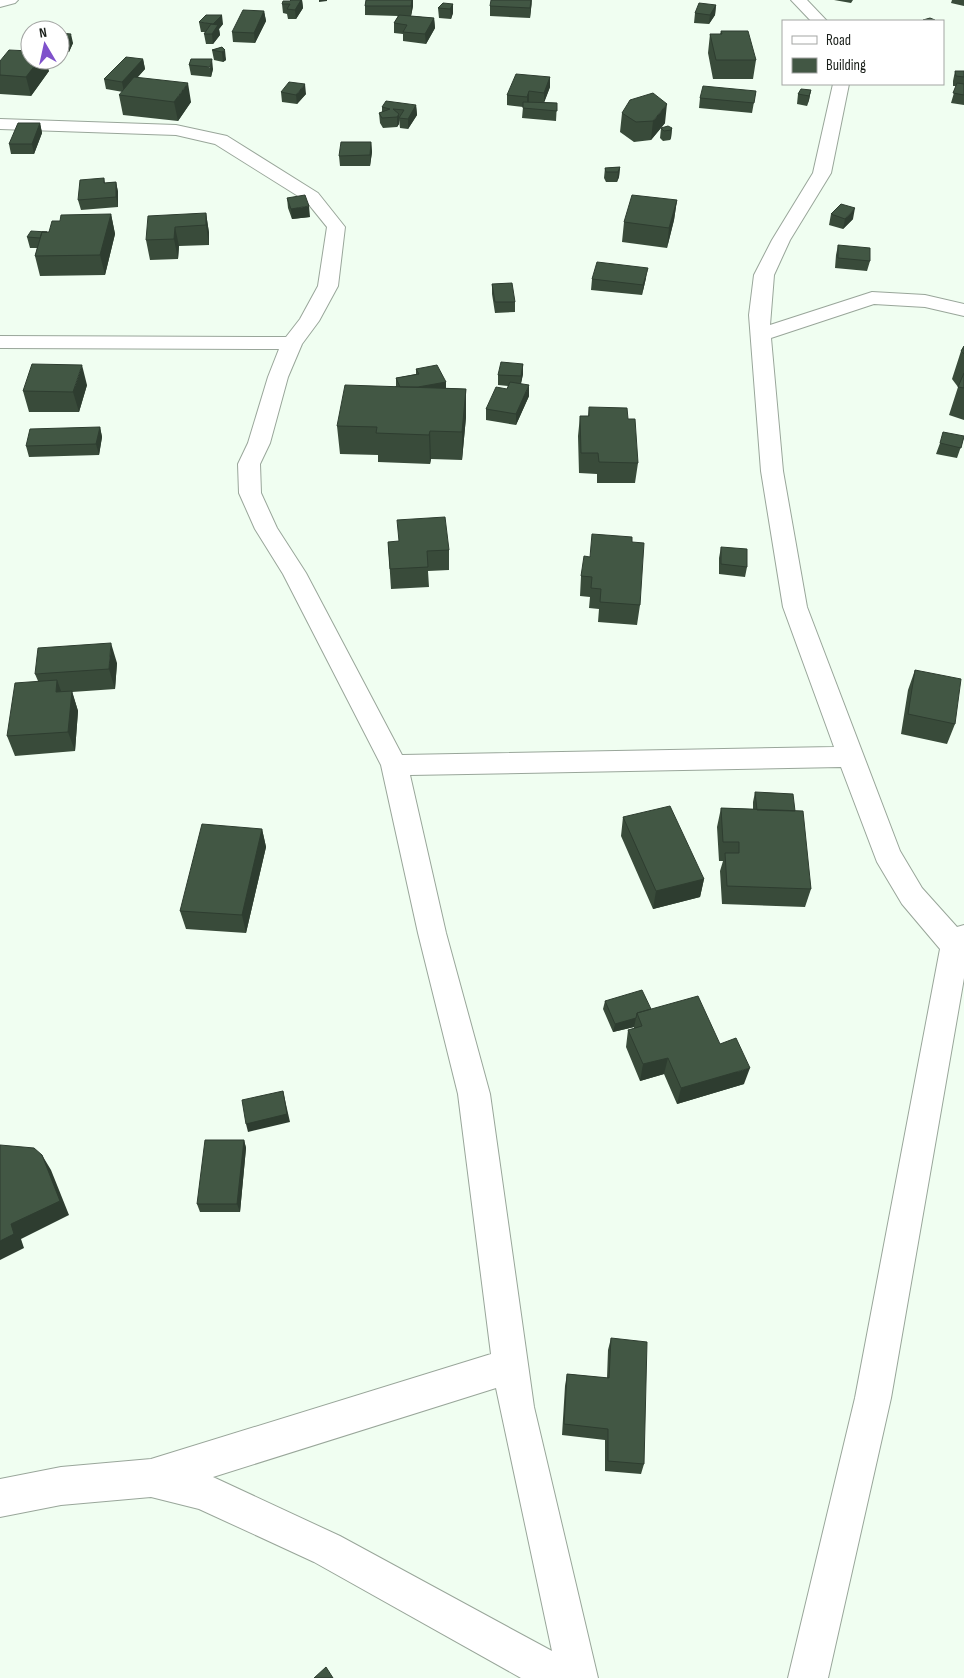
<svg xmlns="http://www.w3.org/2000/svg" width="964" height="1678" font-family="'Sofia Sans Condensed',sans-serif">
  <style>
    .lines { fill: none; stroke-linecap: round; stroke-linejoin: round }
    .street-casing { stroke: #99a69a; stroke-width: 2 }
    .street { fill: #fff; fill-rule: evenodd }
    .wall { fill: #394b3a }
    .shaded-wall { fill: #2e3d30 }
    .building { fill: #425744; stroke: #2e3d30 }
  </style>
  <rect width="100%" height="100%" fill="#f0fef1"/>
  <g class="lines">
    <defs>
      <path id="street" d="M0,0H18L15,3L0,7Z
        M791,0H807L827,21H811Z
        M833,84H849L831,173L790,240L774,275L770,325L872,292L925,295L964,304V316L925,307L874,304L771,338L783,471L807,607L900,851L922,888L957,927L964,925V978L891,1398L828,1678H788L855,1398L940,949L902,904L877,862L841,767L410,775L446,933L490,1094L534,1407L598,1678H521L314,1562L199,1509L151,1497L61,1505L0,1517V1479L61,1467L151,1459L491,1354L458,1094L418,933L381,765L283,574L255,529L239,493L238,464L248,443L268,377L279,349L0,348V336L286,337L300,319L318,286L327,227L306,201L215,144L176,135L0,129V119L176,125L227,136L318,193L345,227L338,286L319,321L302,344L288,377L270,443L260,464L261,493L277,528L306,573L402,755L834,747L783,607L761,471L749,315L754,275L772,240L813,173ZM496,1388L552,1651L340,1536L213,1477Z"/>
    </defs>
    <!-- street casing -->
    <use href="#street" class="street-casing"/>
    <!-- street -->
    <use href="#street" class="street"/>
  </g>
  <!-- wall -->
  <path class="wall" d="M291,0H302L303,8L296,19H288L287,14L283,13L282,4L290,1Z
    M366,0H413V6L411,16L434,18L435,28L426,44L403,41V34L394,33V23L398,16L365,15V6Z
    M532,0L530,18L490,16V6Z
    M834,0H853L851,3Z
    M952,0H964V6L951,3Z
    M453,4V13L451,19L439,18L438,8Z
    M716,5L715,15L709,24L694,23L695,13Z
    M264,11L266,21L255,43L233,42L232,32Z
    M199,22L223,24L219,29L220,35L213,44H206L204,34L205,32H201Z
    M721,31L756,60L753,79H713L708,53L710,34H720Z
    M60,33L73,43L69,52H60Z
    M222,47L226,60L223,62L214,60L212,50Z
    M143,59L145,69L137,78L191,102L178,121L123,115L119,95L123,92L106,89L104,79Z
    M191,59L213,69L211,77L191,75L189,65Z
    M0,61L49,71L31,96L0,94Z
    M955,71H964V105L951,103L956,86H953V81Z
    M550,77V87L544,102L557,103L556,121L522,118L523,107L507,105V95Z
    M811,90L809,100L807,106L797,104L798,94Z
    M756,91L752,113L699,108L700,98Z
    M281,92L306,94L297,104L282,102Z
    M416,105L417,115L408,129L400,128L399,120V124L397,127L383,128L380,123L379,113L382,112V107Z
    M622,113L665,123L661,128H672L671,138L670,140L663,141L660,138L661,128L651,140L634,142L620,132Z
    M40,123L42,133L34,154H11L9,144Z
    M371,142L372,152L370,166H340L339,156Z
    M620,167L619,177L617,182H606L604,178L605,168Z
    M104,178L105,183L116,182L118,192V207L81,210L78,200Z
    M287,198L310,217L292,219L288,208Z
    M677,200L674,220L667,248L622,242L624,222Z
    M206,213L209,233V245L179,246L178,259L150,260L146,240Z
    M111,214L115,234L105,275L40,276L35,256L37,248H30L27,237L49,232L60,221Z
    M831,214L853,219L843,229L829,225Z
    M838,245L870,261L867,271L835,268L836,255Z
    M646,278L642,295L591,290L592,279Z
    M492,284L515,302V312L495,313L492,294Z
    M964,346V420L949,415L958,387L952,379L961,351Z
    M523,364V374L521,384L529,396L516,425L486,420V409L507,389L508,386L498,385V375Z
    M416,369L446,382V388L466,389V417L462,460L431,459L430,464L378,462V455L340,454L337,426L396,386V378L416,374Z
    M87,385L79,412H29L23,391Z
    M589,407L628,419L638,463L635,483H597V474L579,473L578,436L580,416H588Z
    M100,427L102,437L99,455L29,457L26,446Z
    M964,438L957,458L936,454L940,443Z
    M388,542L449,550V570L428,571L429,587L391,589Z
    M632,542L640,605L637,625L598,622L599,609L589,608L590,597L580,596L581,576L590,557Z
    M721,547L747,567L745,577L719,574V558Z
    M117,663L115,689L72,692L78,711L75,751L15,756L7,736L38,681L35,674Z
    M915,670L955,724L947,744L901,734L908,690Z
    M755,792L795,811L811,889L805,907L722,904L720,871L723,861H719L717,827L721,808L753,809V802Z
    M623,817L704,879L700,897L653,909L621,836Z
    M262,829L266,847L246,933L186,929L180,911Z
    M605,1001L651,1009L720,1044L744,1084L677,1104L664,1074L640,1081L626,1047L628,1030L634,1029V1027L613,1032L603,1009Z
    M244,1140L246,1148L240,1212H200L197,1204Z
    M611,1338L644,1464L641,1474L605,1471V1440L562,1435L565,1386L567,1374L607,1378L608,1350Z"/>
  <!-- shaded-wall -->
  <path class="shaded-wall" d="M301,0H302L303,8L296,19L295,10Z
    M319,0H327V1L319,2Z
    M412,0H413V6L411,16V6Z
    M532,0L530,18V8Z
    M453,4V13L451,19L450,9Z
    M716,5L715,15L709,24L710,15Z
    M264,11L266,21L255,43L254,33Z
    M222,15L223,24L219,29L220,35L213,44L212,34L213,24Z
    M434,18L435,28L426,44L425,34Z
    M71,34L73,43L69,52L67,42Z
    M225,50L226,60L223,62L222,52Z
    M143,59L145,69L124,92L122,82Z
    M212,59L213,69L211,77L210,67Z
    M39,60H46L49,71L31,96L26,77Z
    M550,77V87L544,103V93Z
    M188,83L191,102L178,121L174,102Z
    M305,84L306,94L297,104L296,95Z
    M811,90L809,100L807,106L809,96Z
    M529,91V101L527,107V97Z
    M667,104L665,123L651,140L653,121Z
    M416,105L417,115L408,129V119Z
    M399,114V124L397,127V117Z
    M40,123L42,133L34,154L32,144Z
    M672,128L671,138L670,140L671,130Z
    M371,142L372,152L370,166V155Z
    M620,167L619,177L617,182L618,172Z
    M116,182L118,192V207L116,197Z
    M677,200L674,220L667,248L669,228Z
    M309,206L310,217L292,219L291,209Z
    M855,208L853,219L843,229L845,219Z
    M206,213L209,233V245L206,225Z
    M111,214L115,234L105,275L100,255Z
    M175,227L179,246L178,259L174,239Z
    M648,268L646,278L642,295L643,285Z
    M523,364V374L520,387L521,376Z
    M82,365L87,385L79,412L73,392Z
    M446,382V392L402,390Z
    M529,385V396L516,425V414Z
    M466,389V417L462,460V432Z
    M100,427L102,437L99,455L96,444Z
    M430,431L431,459L430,464L429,435Z
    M111,643L117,663L115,689L109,669Z
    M57,680L64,699L56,692Z
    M72,691L78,711L75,751L68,732Z
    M262,829L266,847L246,933L242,915Z
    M704,879L700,897L653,909L656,891Z
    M636,1018L634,1027L613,1032L615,1024Z
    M668,1058L664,1074L640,1081L643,1064Z
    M750,1068L744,1084L677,1104L681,1088Z
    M283,1091L290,1122L248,1132L246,1124Z
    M244,1140L246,1148L240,1212L237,1204Z
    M42,1155L51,1170L69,1215L21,1239L24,1248L0,1260V1241L11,1224Z"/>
  <!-- building -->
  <path class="building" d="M291,0H301L295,10L287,9L290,4H282L283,1H290Z
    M366,0H412L411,6H365Z
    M491,0H531L530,8L490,6Z
    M443,3L453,4L450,9L438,8Z
    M699,3L716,5L710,15L695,13Z
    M243,10L264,11L254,33L232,32Z
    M206,15H222L213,24L199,22Z
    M399,15L434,18L425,34L403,32L407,25L394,23Z
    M930,18L935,20L934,21H929L923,20Z
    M211,24L218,25L212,34H204Z
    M721,31H748L756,60H716L710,34H722Z
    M60,33L71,34L67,42H60Z
    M222,47L225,50L222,52L212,50Z
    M9,50L30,51V60H39L26,77L0,75V61Z
    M126,57L143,59L122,82L104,79Z
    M191,59H212L210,67L189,65Z
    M955,71H964V77L956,76Z
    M516,74L550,77L544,93L529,91L527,97L507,95Z
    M134,77L188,83L174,102L119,95Z
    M289,82L305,84L296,95L281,92Z
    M957,83L964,84V95L953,93Z
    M703,86L756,91L754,103L700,98Z
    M801,89L811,90L809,96L798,94Z
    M653,93L667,104L653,121L636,122L622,113L630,100Z
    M386,101L416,105L408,119L399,118L404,110L393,109L399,114L397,117L382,118L379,113L390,109L382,107Z
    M523,102L557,103V111L523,108Z
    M18,123H40L32,144H9Z
    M668,126L672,128L671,130L664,131L661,128Z
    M341,142H371L370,155L339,156Z
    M620,167L618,172H606L605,168Z
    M104,178V183L116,182V197L78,200L80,180Z
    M305,195L309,206L291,209L287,198Z
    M632,195L677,200L669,228L624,222Z
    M841,204L855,208L845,219L831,214Z
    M206,213V225L175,227L174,239L146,240L148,216Z
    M111,214L100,255L35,256L42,232H49L52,221H60L61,215Z
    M31,231L47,232H42L40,238L27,237Z
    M838,245L870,248V261L838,258Z
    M597,262L648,268L643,285L592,279Z
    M512,283L515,302H495L492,284Z
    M964,346V354L961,351Z
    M501,362L523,364L521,376L498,375Z
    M32,364L82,365L73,392L23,391Z
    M437,365L446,382L418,387H400L396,378L419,374L416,369Z
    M964,373V388L958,387Z
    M510,382L529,385L516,414L486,409L496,387L507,389Z
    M345,385L466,389L462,432L430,431L429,435L376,433L377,427L337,426Z
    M589,407L627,408L628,419H635L638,463L599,462L598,453H581L580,416H589Z
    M100,427L96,444L26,446L30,429Z
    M943,432L964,436L961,448L940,443Z
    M445,517L449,550L427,551L428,567L390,569L388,542L399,541L397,520Z
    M592,534L632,537V542L644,543L640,605L600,602L601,589L591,588L592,577L581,576L584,556L590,557Z
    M721,547L747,549V567L721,564Z
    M111,643L109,669L35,674L38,648Z
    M915,670L961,679L955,724L908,714Z
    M57,680L56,692L72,691L68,732L7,736L15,683Z
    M755,792L793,794L795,811L757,810Z
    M670,806L704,879L656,891L623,817Z
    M721,808L803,811L811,889L727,886L725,853H739V842H723Z
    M202,824L262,829L242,915L180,911Z
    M642,990L651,1009L637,1013L636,1018L615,1024L605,1001Z
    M698,996L720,1044L736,1038L750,1068L681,1088L668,1058L643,1064L628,1030L642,1026L637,1013Z
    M283,1091L287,1114L246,1124L242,1100Z
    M205,1140H244L237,1204H197Z
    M0,1145L34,1148L42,1155L60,1201L11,1224L14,1234L0,1241Z
    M611,1338L647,1342L644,1464L608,1461V1429L564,1424L567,1374L609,1378Z
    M326,1667L333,1678H314Z"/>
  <!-- legend -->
  <rect x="782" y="20" width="162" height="65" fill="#ffffff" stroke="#a3a5a3"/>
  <rect x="792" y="36" width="25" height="8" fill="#ffffff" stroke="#a3a5a3"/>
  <text x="826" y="45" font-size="15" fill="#1a1f1a">Road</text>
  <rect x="792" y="58" width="25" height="15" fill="#425744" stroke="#a3a5a3"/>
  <text x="826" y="70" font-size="15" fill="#1a1f1a">Building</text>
  <!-- north arrow -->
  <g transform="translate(45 45) rotate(351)"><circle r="24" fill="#ffffff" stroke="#a3a5a3"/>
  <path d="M0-4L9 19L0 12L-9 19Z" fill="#7f52cb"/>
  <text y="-8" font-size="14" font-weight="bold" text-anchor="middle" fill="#1a1f1a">N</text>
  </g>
</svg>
